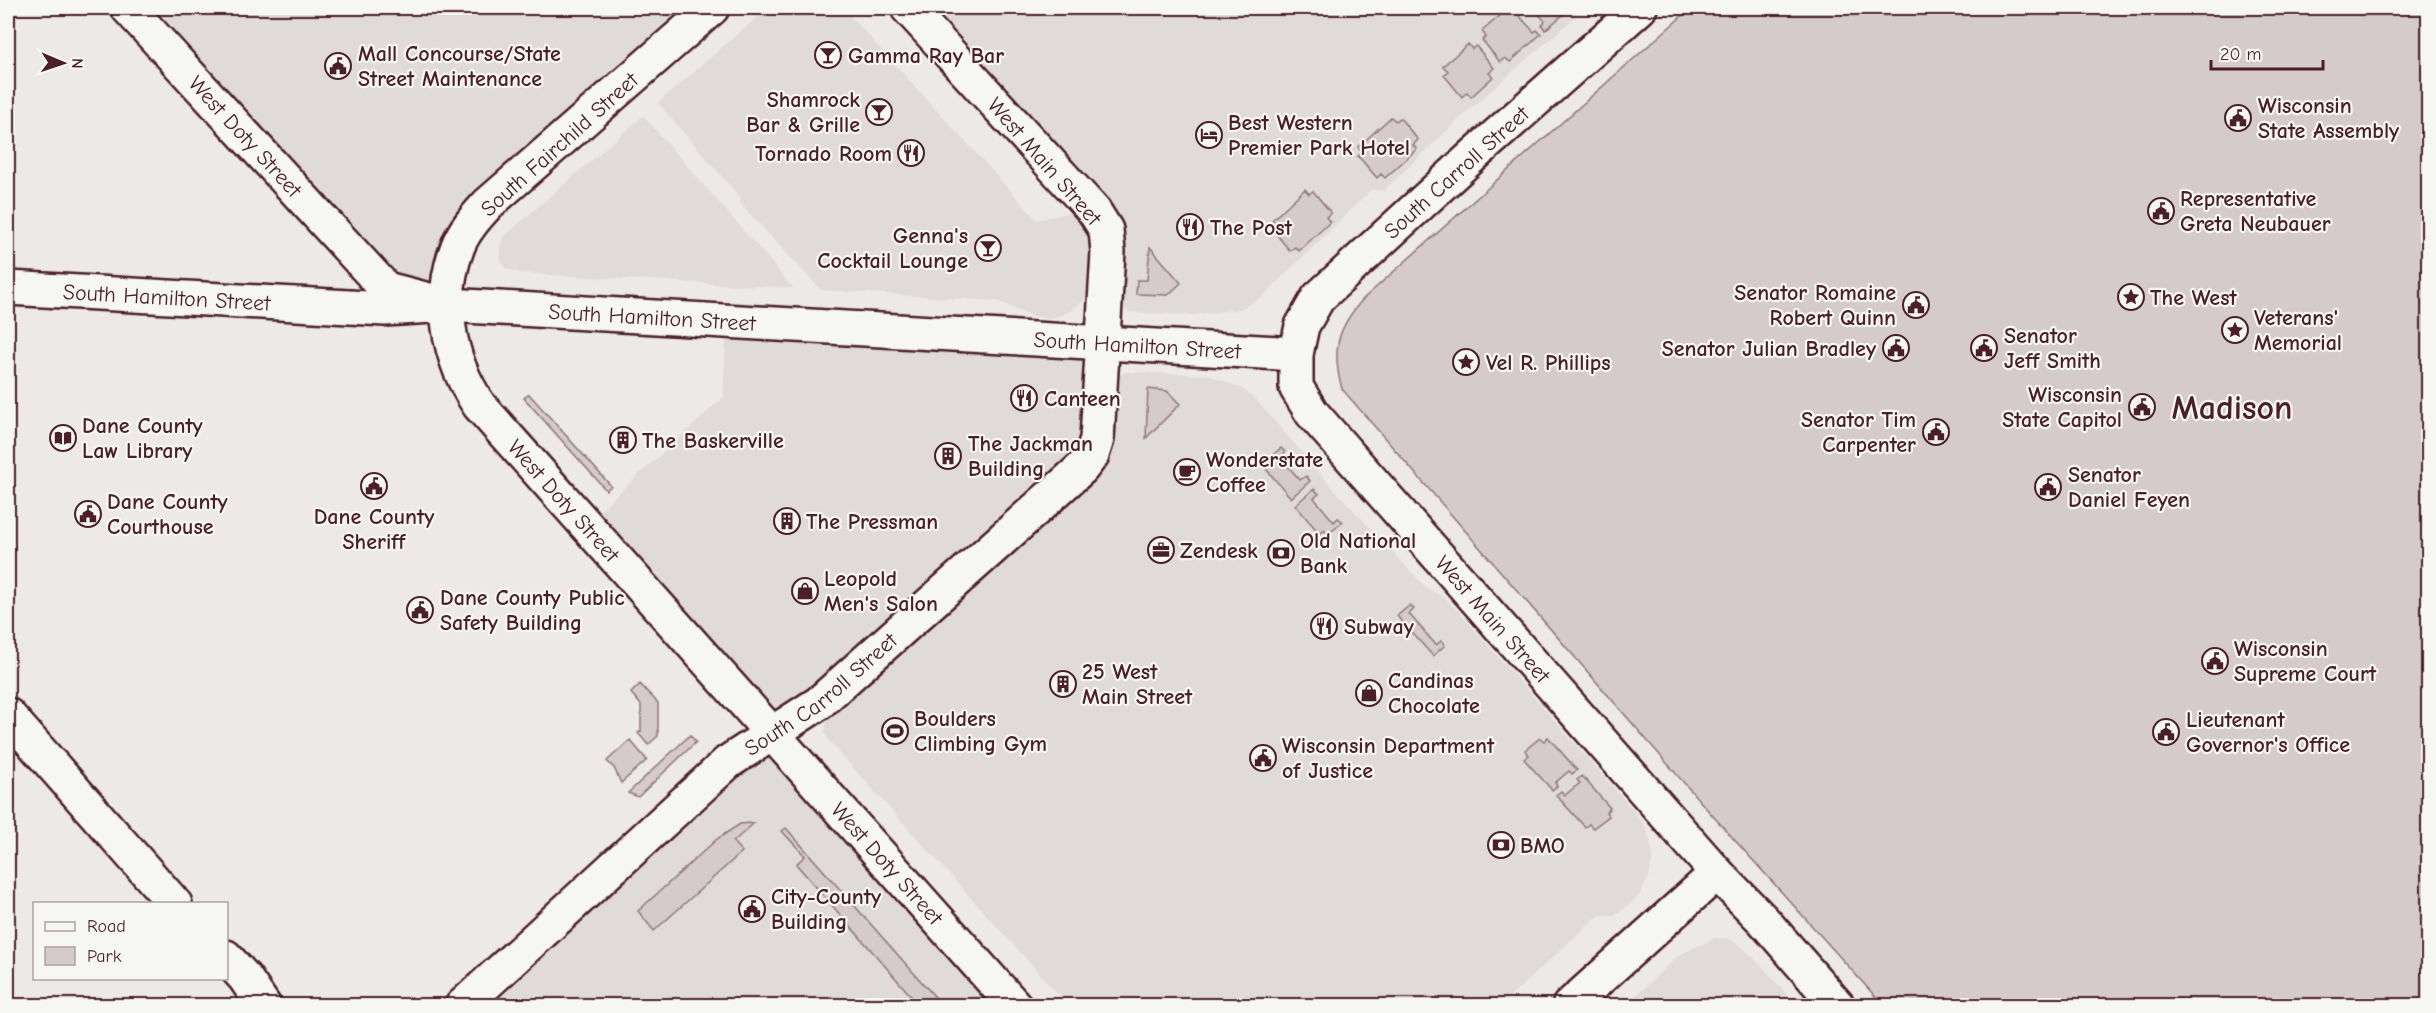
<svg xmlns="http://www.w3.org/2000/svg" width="2436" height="1013" font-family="'Comic Neue',sans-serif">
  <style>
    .built { fill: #e0dad8 }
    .green { fill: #d4cbca; stroke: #8f757a; stroke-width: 1.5 }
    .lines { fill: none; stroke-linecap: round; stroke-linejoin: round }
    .street-casing { stroke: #4a1f2b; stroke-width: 38 }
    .secondary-casing { stroke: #4a1f2b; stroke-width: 38 }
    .street { stroke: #f6f6f2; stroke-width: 33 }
    .secondary { stroke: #f6f6f2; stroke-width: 33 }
    .labels { text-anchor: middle; stroke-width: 4.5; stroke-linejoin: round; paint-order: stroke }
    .poi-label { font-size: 22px; font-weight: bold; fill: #4a1f2b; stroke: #f6f6f2; text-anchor: start }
    .street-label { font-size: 22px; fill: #4a1f2b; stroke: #f6f6f2 }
    .town-label { font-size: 34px; font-weight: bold; fill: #4a1f2b; stroke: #f6f6f2 }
  </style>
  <rect width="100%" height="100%" fill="#ece9e6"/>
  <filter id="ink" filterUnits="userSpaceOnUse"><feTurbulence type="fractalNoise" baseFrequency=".0167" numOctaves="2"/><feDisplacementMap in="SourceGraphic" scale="12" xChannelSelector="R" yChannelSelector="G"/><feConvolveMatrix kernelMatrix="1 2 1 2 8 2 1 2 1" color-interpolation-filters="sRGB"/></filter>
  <g filter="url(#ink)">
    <!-- built -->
    <path class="built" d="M128,8H712L487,204L448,305L386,289Z
      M768,8H847L845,10L1037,220L1072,212L1087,231L1090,241L1088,280L1085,300L1068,312L1052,318H1044L1026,314L998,301L821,290L739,202L742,199L658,103Z
      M934,8H1585L1469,110L1383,191L1372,189L1262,297L1240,309L1193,315L1129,312L1124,307L1126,240L1124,229L1116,211Z
      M643,116L758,247L793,288L552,275L519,273L505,268L501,260L500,247L503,238L509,232Z
      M727,322L1103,344L1097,439L772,733L1015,1005L461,1006L772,733L585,524L723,398Z
      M1125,372L1209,375L1242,389L1256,400L1331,486L1426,588L1444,597L1458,611L1633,810L1647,829L1653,856L1649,877L1638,897L1615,916L1601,915L1593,920L1501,1005H1068L829,741L825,733L826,724L831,716L1111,462L1114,451L1120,376Z
      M1714,938H1727L1740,945L1762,966L1796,1005H1626L1678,956Z"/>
    <!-- green -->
    <path class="green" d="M1509,8H1518L1515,11L1534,32L1537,30L1541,34L1510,62L1505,58L1500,62L1482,40L1486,37L1482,31Z
      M1533,8H1571L1545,30L1542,25L1545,21Z
      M1691,8H2428V1005H1883L1705,807L1342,389C1331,350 1337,328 1364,298Z
      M1468,44L1472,49L1476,46L1494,68L1489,73L1493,77L1471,97L1467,92L1462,97L1444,75L1448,71L1443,66Z
      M1391,117L1396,121L1400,118L1418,140L1413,145L1417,149L1385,178L1381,174L1377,178L1358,156L1362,153L1358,147Z
      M1305,189L1309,194L1313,191L1331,213L1326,217L1330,222L1299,251L1295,247L1290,251L1272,229L1276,225L1272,220Z
      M1150,247L1181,283L1168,295L1136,294L1137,280H1147Z
      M1148,389L1167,391L1180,404L1146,438Z
      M529,394L611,486L606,490L524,398Z
      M1281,448L1285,452L1280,457L1300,480L1306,476L1310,481L1291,498L1266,469L1271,465L1267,460Z
      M1314,489L1319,494L1314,498L1334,522L1338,518L1343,522L1328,534L1324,530L1320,534L1295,505Z
      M1410,605L1414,609L1409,614L1436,645L1441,641L1445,645L1433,656L1397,616Z
      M640,684L658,703V736L648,745L638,733L641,731V705L631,693Z
      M690,735L696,742L638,797L628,793Z
      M1548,737L1577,770L1572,774L1569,771L1555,783L1557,786L1552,790L1524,759L1529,755L1525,750L1540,738L1544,741Z
      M630,740L647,760L621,783L614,768L607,761Z
      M1582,776L1610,808L1606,812L1609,816L1593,828L1589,824L1585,827L1556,795L1561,791L1565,795L1580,783L1577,780Z
      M754,823L733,842L742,852L654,931L638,911L717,839L740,824Z
      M786,828L942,1005H919L796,864L805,856L782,831Z"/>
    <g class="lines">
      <defs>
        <g id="street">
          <path id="s1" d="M128,8L386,289L448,305L1296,354"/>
          <path id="s2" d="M1640,8L1474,155L1318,298L1302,326L1296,354V387L1312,413L1717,873L1764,921L1838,1006"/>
          <path d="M8,715L175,904"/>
          <path d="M226,957L245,978L264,1006"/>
          <path id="s3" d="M462,1006L728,762L819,703L1082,468L1092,455L1097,439L1108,252L1106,230L1094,211L908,8"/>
          <path d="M1569,1006L1717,873"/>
        </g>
        <g id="secondary">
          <path id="s4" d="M712,8L488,204C477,216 464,230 458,246C437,299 448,359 479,405L1015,1006"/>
          <path id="s5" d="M8,288L385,309L448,305"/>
        </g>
      </defs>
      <!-- street casing -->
      <use href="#street" class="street-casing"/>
      <!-- secondary casing -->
      <use href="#secondary" class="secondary-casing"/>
      <!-- street -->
      <use href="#street" class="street"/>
      <!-- secondary -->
      <use href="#secondary" class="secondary"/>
    </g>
  </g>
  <!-- icons -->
  <defs>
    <symbol id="bar-ring" viewBox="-11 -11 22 22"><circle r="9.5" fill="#f6f6f2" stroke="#4a1f2b" stroke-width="1.5"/><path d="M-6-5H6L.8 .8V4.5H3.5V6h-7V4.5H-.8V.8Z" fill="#4a1f2b"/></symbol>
    <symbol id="civic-ring" viewBox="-11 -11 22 22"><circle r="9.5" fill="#f6f6f2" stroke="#4a1f2b" stroke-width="1.5"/><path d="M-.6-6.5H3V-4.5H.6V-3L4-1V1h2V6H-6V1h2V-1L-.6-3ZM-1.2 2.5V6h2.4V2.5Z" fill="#4a1f2b"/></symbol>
    <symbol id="hotel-ring" viewBox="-11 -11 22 22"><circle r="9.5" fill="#f6f6f2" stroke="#4a1f2b" stroke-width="1.5"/><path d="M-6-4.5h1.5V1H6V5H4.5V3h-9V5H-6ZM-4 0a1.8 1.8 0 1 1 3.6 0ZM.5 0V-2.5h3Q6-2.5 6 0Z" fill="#4a1f2b"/></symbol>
    <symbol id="restaurant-ring" viewBox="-11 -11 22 22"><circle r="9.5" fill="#f6f6f2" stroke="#4a1f2b" stroke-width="1.5"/><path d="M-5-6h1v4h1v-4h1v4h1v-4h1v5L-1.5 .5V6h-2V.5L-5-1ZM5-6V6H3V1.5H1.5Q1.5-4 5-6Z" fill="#4a1f2b"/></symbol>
    <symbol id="sight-ring" viewBox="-11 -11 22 22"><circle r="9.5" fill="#f6f6f2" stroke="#4a1f2b" stroke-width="1.5"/><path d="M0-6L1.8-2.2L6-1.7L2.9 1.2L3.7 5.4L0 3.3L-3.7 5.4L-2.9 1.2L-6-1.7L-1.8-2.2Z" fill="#4a1f2b"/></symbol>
    <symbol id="library-ring" viewBox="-11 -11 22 22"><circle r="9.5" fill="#f6f6f2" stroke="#4a1f2b" stroke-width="1.5"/><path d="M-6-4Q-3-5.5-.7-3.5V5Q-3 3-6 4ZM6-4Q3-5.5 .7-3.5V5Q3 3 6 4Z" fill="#4a1f2b"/></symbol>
    <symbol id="building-ring" viewBox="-11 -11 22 22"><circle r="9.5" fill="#f6f6f2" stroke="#4a1f2b" stroke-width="1.5"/><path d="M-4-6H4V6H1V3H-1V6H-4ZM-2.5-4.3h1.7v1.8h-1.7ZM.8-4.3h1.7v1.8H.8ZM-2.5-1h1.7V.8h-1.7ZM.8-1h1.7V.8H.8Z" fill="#4a1f2b"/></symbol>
    <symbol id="cafe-ring" viewBox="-11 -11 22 22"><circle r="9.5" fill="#f6f6f2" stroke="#4a1f2b" stroke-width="1.5"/><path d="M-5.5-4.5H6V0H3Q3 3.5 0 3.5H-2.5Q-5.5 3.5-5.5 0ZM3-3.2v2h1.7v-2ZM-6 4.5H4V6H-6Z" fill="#4a1f2b"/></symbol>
    <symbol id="office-ring" viewBox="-11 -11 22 22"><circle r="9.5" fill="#f6f6f2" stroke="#4a1f2b" stroke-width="1.5"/><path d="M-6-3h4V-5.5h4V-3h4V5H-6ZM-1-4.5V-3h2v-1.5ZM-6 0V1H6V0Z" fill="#4a1f2b"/></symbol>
    <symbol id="bank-ring" viewBox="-11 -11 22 22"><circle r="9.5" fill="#f6f6f2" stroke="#4a1f2b" stroke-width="1.5"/><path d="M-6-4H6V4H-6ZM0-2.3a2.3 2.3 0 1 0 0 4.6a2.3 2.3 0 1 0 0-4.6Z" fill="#4a1f2b"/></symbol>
    <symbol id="shop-ring" viewBox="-11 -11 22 22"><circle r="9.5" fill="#f6f6f2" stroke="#4a1f2b" stroke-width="1.5"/><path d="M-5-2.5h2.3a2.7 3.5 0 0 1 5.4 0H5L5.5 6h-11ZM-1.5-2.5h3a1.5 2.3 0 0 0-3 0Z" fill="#4a1f2b"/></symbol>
    <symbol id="stadium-ring" viewBox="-11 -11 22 22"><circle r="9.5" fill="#f6f6f2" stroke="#4a1f2b" stroke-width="1.5"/><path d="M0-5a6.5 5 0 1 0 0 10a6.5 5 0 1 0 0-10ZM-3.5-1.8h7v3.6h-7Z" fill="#4a1f2b"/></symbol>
  </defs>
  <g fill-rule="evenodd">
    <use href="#bar-ring" x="813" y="40" width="30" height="30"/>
    <use href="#civic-ring" x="323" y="51" width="30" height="30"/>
    <use href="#bar-ring" x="864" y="97" width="30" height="30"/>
    <use href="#civic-ring" x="2223" y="103" width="30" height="30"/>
    <use href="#hotel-ring" x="1194" y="120" width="30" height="30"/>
    <use href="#restaurant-ring" x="896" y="138" width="30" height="30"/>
    <use href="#civic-ring" x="2146" y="196" width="30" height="30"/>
    <use href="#restaurant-ring" x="1175" y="212" width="30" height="30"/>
    <use href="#bar-ring" x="973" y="233" width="30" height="30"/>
    <use href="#sight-ring" x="2116" y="282" width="30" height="30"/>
    <use href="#civic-ring" x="1901" y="290" width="30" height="30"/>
    <use href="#sight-ring" x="2220" y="315" width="30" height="30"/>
    <use href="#civic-ring" x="1881" y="333" width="30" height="30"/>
    <use href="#civic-ring" x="1969" y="333" width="30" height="30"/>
    <use href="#sight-ring" x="1451" y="347" width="30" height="30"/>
    <use href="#restaurant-ring" x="1009" y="383" width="30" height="30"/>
    <use href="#civic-ring" x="2127" y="392" width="30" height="30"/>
    <use href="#civic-ring" x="1921" y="417" width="30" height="30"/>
    <use href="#library-ring" x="48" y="423" width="30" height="30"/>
    <use href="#building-ring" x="608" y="425" width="30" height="30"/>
    <use href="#building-ring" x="933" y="441" width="30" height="30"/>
    <use href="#cafe-ring" x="1172" y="457" width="30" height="30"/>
    <use href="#civic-ring" x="359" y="471" width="30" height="30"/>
    <use href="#civic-ring" x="2033" y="472" width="30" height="30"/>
    <use href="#civic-ring" x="73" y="499" width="30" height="30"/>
    <use href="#building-ring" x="772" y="506" width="30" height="30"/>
    <use href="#office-ring" x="1146" y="535" width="30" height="30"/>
    <use href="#bank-ring" x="1266" y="538" width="30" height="30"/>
    <use href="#shop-ring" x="790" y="576" width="30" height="30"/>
    <use href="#civic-ring" x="405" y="595" width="30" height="30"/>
    <use href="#restaurant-ring" x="1309" y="611" width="30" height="30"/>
    <use href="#civic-ring" x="2200" y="646" width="30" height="30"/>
    <use href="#building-ring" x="1048" y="669" width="30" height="30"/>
    <use href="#shop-ring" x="1354" y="678" width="30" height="30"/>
    <use href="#stadium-ring" x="880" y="716" width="30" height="30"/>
    <use href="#civic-ring" x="2151" y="717" width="30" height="30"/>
    <use href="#civic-ring" x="1248" y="743" width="30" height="30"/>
    <use href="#bank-ring" x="1486" y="830" width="30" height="30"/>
    <use href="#civic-ring" x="737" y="894" width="30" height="30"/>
  </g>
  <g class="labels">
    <!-- poi labels -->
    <g class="poi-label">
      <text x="358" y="61">Mall Concourse/State<tspan x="358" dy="25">Street Maintenance</tspan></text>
      <text x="848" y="63">Gamma Ray Bar</text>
      <text x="860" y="107" text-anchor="end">Shamrock<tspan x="860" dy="25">Bar &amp; Grille</tspan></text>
      <text x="2258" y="113">Wisconsin<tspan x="2258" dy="25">State Assembly</tspan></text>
      <text x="1228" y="130">Best Western<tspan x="1228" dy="25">Premier Park Hotel</tspan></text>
      <text x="892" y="161" text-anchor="end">Tornado Room</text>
      <text x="2180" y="206">Representative<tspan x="2180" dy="25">Greta Neubauer</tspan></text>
      <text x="1210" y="235">The Post</text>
      <text x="968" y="243" text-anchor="end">Genna's<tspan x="968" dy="25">Cocktail Lounge</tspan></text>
      <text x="1896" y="300" text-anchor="end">Senator Romaine<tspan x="1896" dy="25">Robert Quinn</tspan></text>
      <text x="2150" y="305">The West</text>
      <text x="2254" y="325">Veterans'<tspan x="2254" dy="25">Memorial</tspan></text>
      <text x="2004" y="343">Senator<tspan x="2004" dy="25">Jeff Smith</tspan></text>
      <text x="1876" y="356" text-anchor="end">Senator Julian Bradley</text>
      <text x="1486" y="370">Vel R. Phillips</text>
      <text x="2122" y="402" text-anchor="end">Wisconsin<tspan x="2122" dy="25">State Capitol</tspan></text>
      <text x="1044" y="406">Canteen</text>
      <text x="1916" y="427" text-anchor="end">Senator Tim<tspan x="1916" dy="25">Carpenter</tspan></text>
      <text x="82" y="433">Dane County<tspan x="82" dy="25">Law Library</tspan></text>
      <text x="642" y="448">The Baskerville</text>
      <text x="968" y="451">The Jackman<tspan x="968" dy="25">Building</tspan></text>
      <text x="1206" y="467">Wonderstate<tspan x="1206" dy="25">Coffee</tspan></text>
      <text x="2068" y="482">Senator<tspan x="2068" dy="25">Daniel Feyen</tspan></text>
      <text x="107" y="509">Dane County<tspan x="107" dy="25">Courthouse</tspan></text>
      <text x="374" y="524" text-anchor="middle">Dane County<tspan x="374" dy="25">Sheriff</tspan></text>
      <text x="806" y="529">The Pressman</text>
      <text x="1300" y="548">Old National<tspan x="1300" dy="25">Bank</tspan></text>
      <text x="1180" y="558">Zendesk</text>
      <text x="824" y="586">Leopold<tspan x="824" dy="25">Men's Salon</tspan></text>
      <text x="440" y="605">Dane County Public<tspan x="440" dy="25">Safety Building</tspan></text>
      <text x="1344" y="634">Subway</text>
      <text x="2234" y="656">Wisconsin<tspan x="2234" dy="25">Supreme Court</tspan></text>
      <text x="1082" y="679">25 West<tspan x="1082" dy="25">Main Street</tspan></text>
      <text x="1388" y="688">Candinas<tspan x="1388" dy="25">Chocolate</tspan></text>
      <text x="914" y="726">Boulders<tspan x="914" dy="25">Climbing Gym</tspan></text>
      <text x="2186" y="727">Lieutenant<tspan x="2186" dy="25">Governor's Office</tspan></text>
      <text x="1282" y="753">Wisconsin Department<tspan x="1282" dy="25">of Justice</tspan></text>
      <text x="1520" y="853">BMO</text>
      <text x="771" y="904">City-County<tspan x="771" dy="25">Building</tspan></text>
    </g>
    <!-- street labels -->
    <g class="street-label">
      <text dy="8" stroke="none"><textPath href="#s1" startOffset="174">West Doty Street</textPath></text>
      <text transform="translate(559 144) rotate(-42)" y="8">South Fairchild Street</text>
      <text transform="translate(1045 161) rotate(49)" y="8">West Main Street</text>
      <text transform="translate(1456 172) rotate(-42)" y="8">South Carroll Street</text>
      <text dy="8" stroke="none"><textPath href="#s5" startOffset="159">South Hamilton Street</textPath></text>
      <text dy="8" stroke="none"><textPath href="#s1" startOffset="650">South Hamilton Street</textPath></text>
      <text dy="8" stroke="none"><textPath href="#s1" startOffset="1136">South Hamilton Street</textPath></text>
      <text dy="8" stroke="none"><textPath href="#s4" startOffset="644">West Doty Street</textPath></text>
      <text dy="8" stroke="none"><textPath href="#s2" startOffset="832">West Main Street</textPath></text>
      <text dy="8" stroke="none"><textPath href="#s3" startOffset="476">South Carroll Street</textPath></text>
      <text dy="8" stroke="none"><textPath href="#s4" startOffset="1130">West Doty Street</textPath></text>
    </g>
    <!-- town labels -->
    <g class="town-label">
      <text x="2232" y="419">Madison</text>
    </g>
  </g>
  <!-- margin -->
  <rect width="2436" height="1013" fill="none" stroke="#f6f6f2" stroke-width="30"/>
  <rect x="15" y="15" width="2406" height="983" fill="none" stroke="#4a1f2b" stroke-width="2" filter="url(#ink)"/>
  <!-- legend -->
  <rect x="33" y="902" width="195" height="78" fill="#f6f6f2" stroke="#b1a0a2" stroke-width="1.5"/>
  <rect x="45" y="922" width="30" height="9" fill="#f6f6f2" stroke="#b1a0a2" stroke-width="1.5"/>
  <text x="87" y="932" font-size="18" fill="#4a1f2b">Road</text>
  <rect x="45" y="947" width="30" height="18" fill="#d4cbca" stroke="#b1a0a2" stroke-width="1.5"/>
  <text x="87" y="962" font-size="18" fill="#4a1f2b">Park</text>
  <!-- north arrow -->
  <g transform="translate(63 63) rotate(92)" stroke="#f6f6f2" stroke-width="4.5" paint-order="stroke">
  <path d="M0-4.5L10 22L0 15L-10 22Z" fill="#4a1f2b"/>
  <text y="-9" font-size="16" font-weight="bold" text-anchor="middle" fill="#4a1f2b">N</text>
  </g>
  <!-- scale -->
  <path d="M2211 60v9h112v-9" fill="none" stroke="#4a1f2b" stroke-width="3"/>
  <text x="2220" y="60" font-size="18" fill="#4a1f2b" stroke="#f6f6f2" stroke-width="4.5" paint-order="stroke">20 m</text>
</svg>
